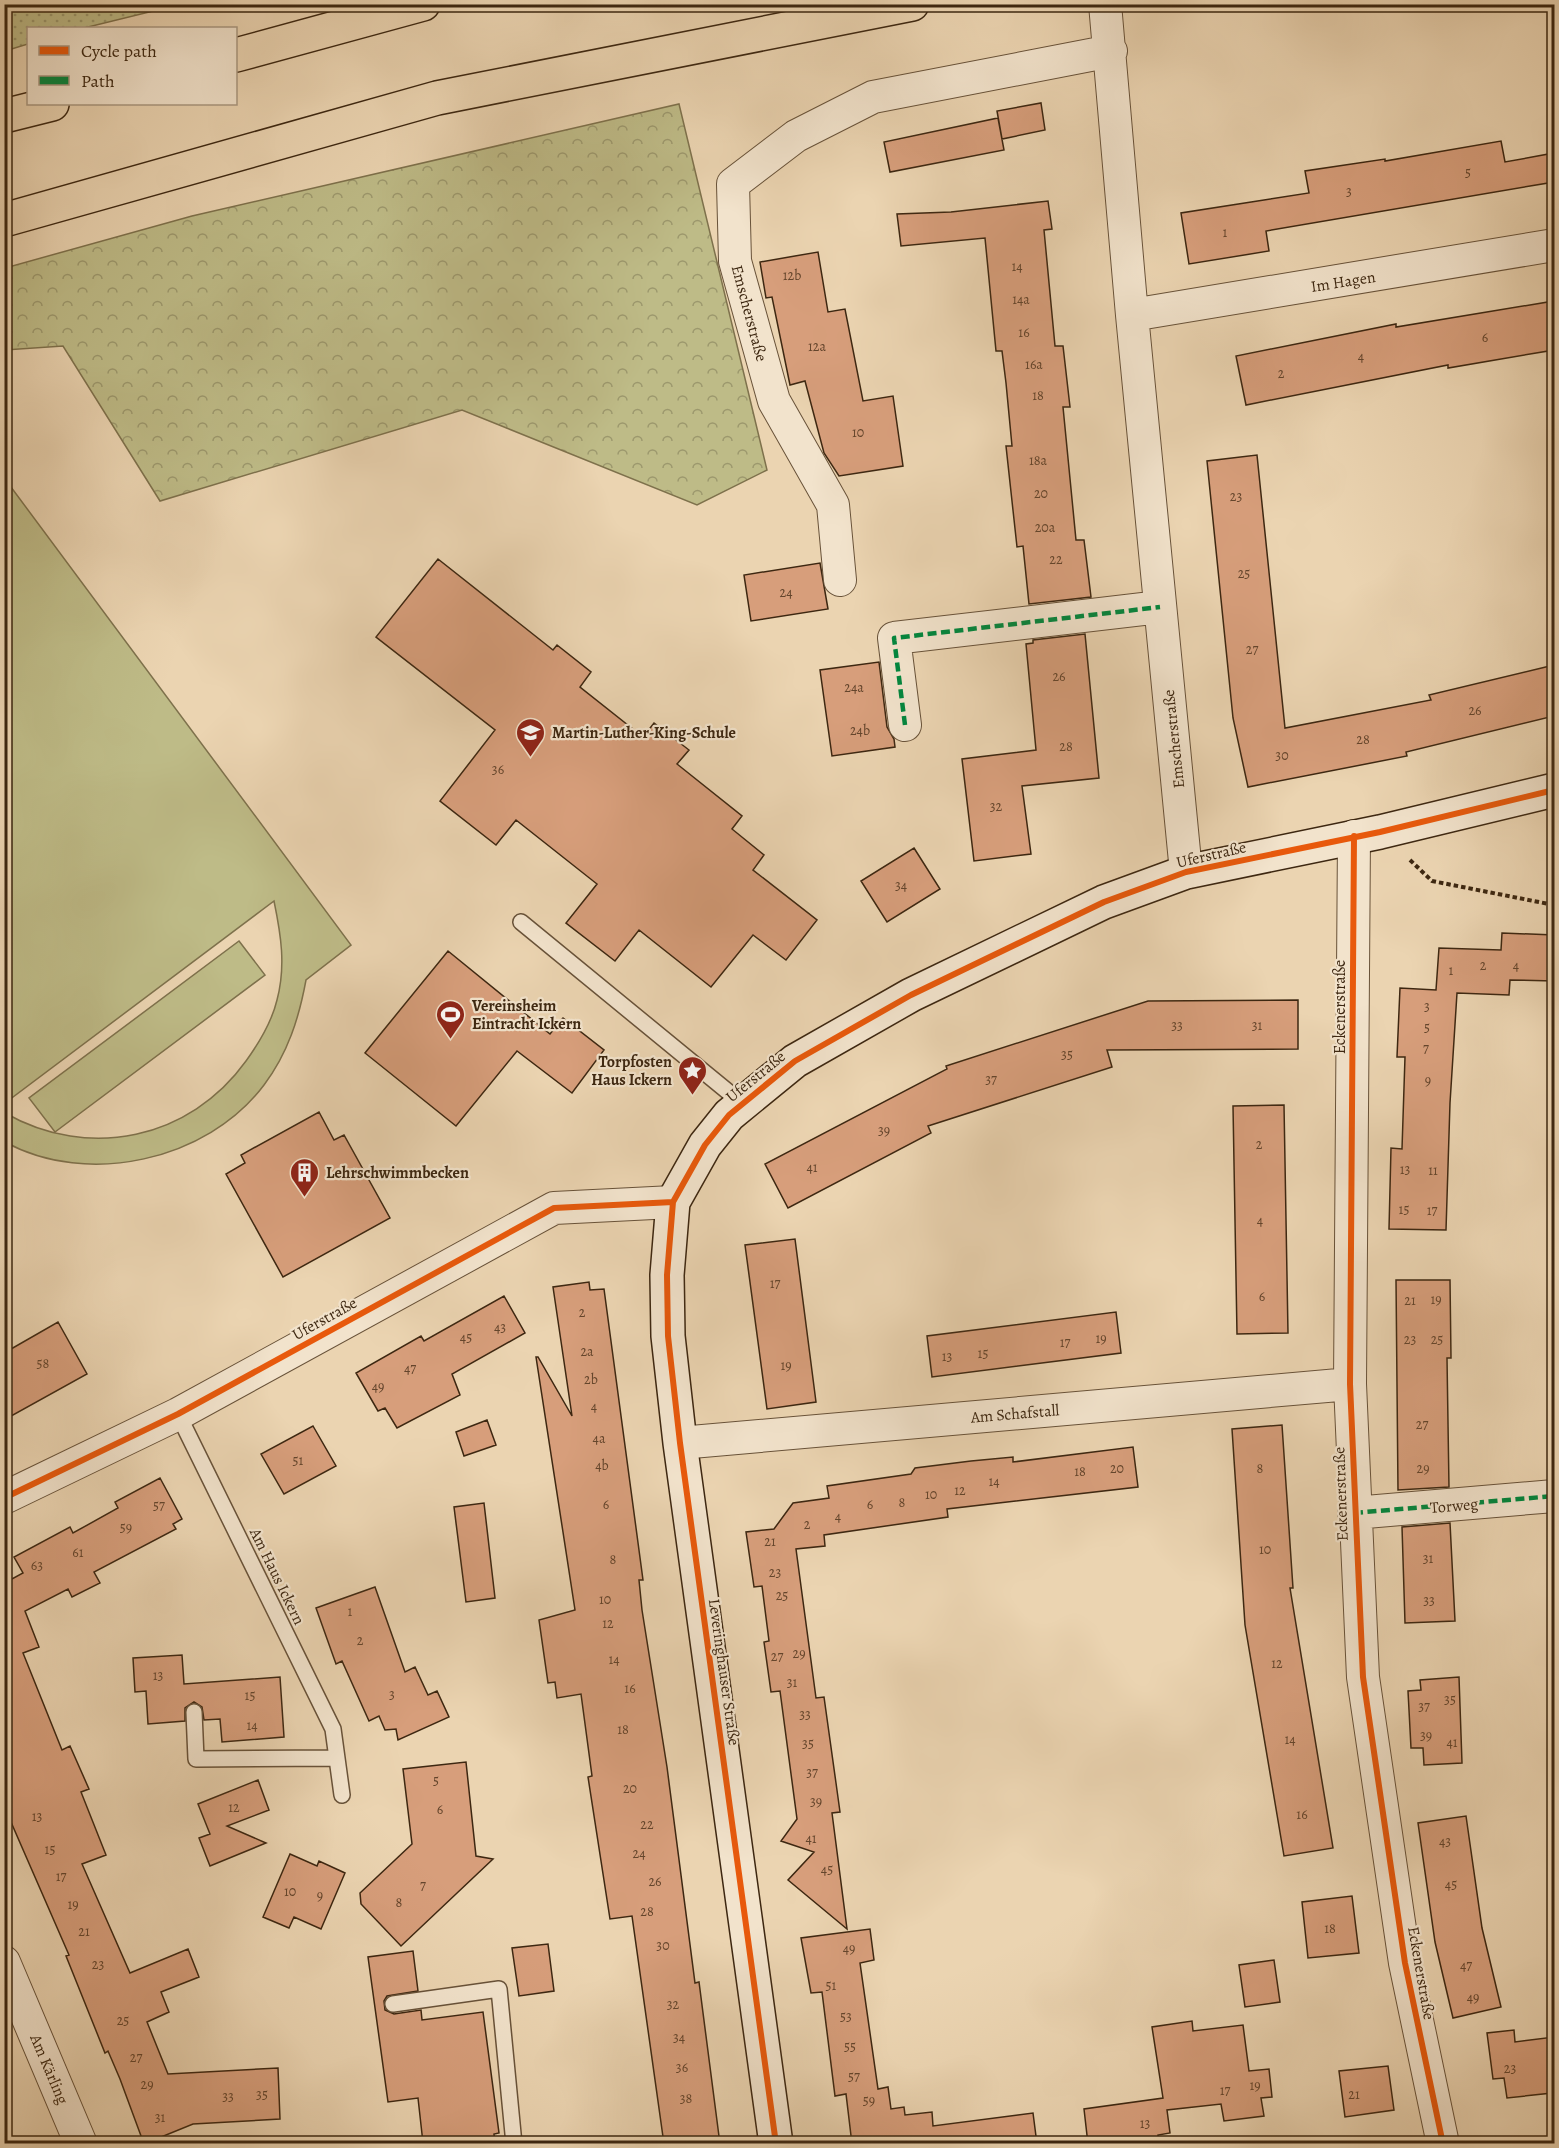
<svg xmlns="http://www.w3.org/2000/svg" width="1559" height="2148" font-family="Alegreya,serif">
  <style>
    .grass { fill: url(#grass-dots); stroke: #7e714c; stroke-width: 1.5 }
    .forest { fill: url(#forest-crowns); stroke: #7e714c; stroke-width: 1.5 }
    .pitch { fill: #bebb87; stroke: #7e714c; stroke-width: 1.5 }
    .building { fill: #d79e7b; stroke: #3d2711; stroke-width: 1.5 }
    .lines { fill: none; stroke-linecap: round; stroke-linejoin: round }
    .service-casing { stroke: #685239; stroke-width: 18 }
    .minor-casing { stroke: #685239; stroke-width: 34 }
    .secondary-casing { stroke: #3d2711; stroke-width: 36 }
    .motorway-casing { stroke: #3d2711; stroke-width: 36 }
    .path { stroke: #3d2711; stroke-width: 4; stroke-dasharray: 4.5 3; stroke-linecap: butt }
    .service { stroke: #f2e3cc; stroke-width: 15 }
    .minor { stroke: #f2e3cc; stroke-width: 32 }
    .secondary { stroke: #f2e3cc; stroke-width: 33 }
    .motorway { stroke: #ebd4b1; stroke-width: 33 }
    .quiet { stroke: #00873e; stroke-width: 4.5; stroke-dasharray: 9 4.5; stroke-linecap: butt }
    .cycleway-casing { stroke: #f2e3cc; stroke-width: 10 }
    .cycleway { stroke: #e8590c; stroke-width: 6 }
    .labels { text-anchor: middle; stroke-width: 4.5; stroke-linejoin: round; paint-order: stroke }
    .number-label { font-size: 14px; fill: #64452c }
    .street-label { font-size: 16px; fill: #3d2711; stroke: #f2e3cc }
    .poi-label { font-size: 16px; font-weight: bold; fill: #3d2711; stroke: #f2e3cc; text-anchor: start }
  </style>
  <defs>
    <pattern id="grass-dots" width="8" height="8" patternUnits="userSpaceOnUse" patternTransform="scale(1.5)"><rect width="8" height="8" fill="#bebb87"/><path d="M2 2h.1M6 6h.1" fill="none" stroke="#9c986d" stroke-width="1.8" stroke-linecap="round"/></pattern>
    <pattern id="forest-crowns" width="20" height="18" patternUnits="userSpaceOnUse" patternTransform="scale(1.5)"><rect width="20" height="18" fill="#bebb87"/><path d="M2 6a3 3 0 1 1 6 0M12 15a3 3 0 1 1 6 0" fill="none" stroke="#9c986d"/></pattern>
  </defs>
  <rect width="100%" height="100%" fill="#ebd4b1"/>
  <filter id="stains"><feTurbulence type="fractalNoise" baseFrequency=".00333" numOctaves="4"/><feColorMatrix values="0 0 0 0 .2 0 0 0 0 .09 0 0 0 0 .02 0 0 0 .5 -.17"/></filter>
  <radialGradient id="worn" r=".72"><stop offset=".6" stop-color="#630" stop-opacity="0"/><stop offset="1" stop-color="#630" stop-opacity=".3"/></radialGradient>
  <!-- grass -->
  <path class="grass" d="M5,4H178V5L84,28H28V44L5,51Z"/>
  <!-- forest -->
  <path class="forest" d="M679,104L767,470L697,505L462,410L160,501L63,346L5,350V268L192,216Z"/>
  <!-- pitch -->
  <path class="pitch" d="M5,479L351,945L306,980C299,1018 288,1053 264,1085C207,1161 87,1187 5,1142V1113C89,1161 190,1139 246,1061C259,1043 272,1021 277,1000C286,966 281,935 274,901L5,1103Z
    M239,941L265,975L55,1132L29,1098Z"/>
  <!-- building -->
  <path class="building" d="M1041,103L1045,130L1002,139L997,111Z
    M998,118L1004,150L890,172L884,142Z
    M1501,141L1505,162L1554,153V182L1266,231L1269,251L1189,264L1181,213L1309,193L1305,171L1385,159V161Z
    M1048,201L1052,229L1044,230L1055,346H1063L1070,407H1063L1076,540H1084L1091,597L1029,604L1023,546L1017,547L1006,446H1012L1006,383L1002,351H996L985,238L901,246L897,214L951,212Z
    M818,252L828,312L845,309L863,401L893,396L903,466L839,476L824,453L805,381L790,385L772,297L766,298L760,262Z
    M1554,301V350L1448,368V365L1246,405L1236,356L1396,324V327Z
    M1257,455L1285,728L1431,700L1429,695L1554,665V716L1406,752L1407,756L1248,787L1233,718L1207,461Z
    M438,559L553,650L557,645L591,672L580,687L643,737L654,723L689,750L677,764L742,816L732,829L764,855L753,870L817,920L786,960L753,935L711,987L639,930L615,961L566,923L597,884L516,820L496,845L440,801L495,730L376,637Z
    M820,563L828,609L751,621L744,575Z
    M1085,634L1099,778L1022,786L1031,854L974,861L962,759L1036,750L1026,644L1033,643V640Z
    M879,662L887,727L894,739L895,747L832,756L820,670Z
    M914,848L940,889L887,922L861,881Z
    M1502,933L1554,935V981L1510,980L1509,995L1457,993L1450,1103L1446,1230L1389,1229L1391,1148L1402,1149L1405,1057H1397L1400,988L1436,990L1439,948L1501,950Z
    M448,951L550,1034L563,1018L604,1050L572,1093L517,1051L456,1126L365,1053Z
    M1298,1000V1049L1107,1050L1112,1067L928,1126L931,1133L788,1208L765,1164L947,1069L946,1066L1148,1001Z
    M1284,1105L1288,1333L1237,1334L1233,1106Z
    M319,1112L334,1140L344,1135L390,1218L283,1277L226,1174L245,1163L241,1155Z
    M795,1239L816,1402L767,1409L745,1245Z
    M1396,1280H1450L1451,1358H1447L1449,1487L1398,1490Z
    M589,1282L590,1290L604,1289L643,1580H639L642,1610L667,1767L695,1983L699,1982L720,2144H664L632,1916L610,1919L588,1777L592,1776L581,1694L557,1698L555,1682L548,1683L539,1620L575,1610L536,1357H538L572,1416L553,1287Z
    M504,1296L525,1333L452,1374L460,1395L397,1428L385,1408L378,1411L356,1373L421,1336L424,1341Z
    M1116,1312L1121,1353L932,1377L927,1336Z
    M58,1322L87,1374L4,1420V1353Z
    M487,1420L496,1445L464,1456L456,1432Z
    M1282,1425L1293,1588H1290L1333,1848L1284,1856L1245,1625L1232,1429Z
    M313,1426L336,1466L284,1494L261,1454Z
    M1133,1447L1138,1487L947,1509L948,1517L824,1535L825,1546L796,1549L816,1698L824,1697L836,1783L840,1812L832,1813L847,1929L788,1880L814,1852L781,1841L797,1819L780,1691L771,1692L764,1642L769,1641L762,1586L754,1587L746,1532L774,1529L793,1503L829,1498L827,1486L911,1474L915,1468L971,1461L1013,1457V1462Z
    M160,1478L182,1519L173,1524L176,1529L94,1572L100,1583L72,1597L68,1589L25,1611L39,1647L23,1653L62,1750L70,1746L89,1789L81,1792L106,1855L82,1864L130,1973L188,1949L199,1977L161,1992L169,2012L147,2022L168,2074L278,2068L280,2119L193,2124L144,2144L120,2079L108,2051L105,2053L66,1956L69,1955L4,1806V1564L12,1579L23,1573L14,1557L70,1527L73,1533L118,1508L115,1502Z
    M484,1503L495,1598L466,1602L454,1507Z
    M1450,1523L1455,1621L1405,1623L1402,1527Z
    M375,1587L405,1672L415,1667L428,1695L437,1691L449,1717L398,1740L396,1729L385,1730L379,1716L369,1721L342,1661L336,1664L316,1608Z
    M182,1655L184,1684L280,1677L284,1737L222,1742L220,1719L204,1720L202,1707L194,1702L185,1708V1721L148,1724L146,1691L135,1692L133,1658Z
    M1459,1677L1462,1763L1424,1765L1423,1748H1411L1408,1691L1421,1690L1420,1680Z
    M466,1762L476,1856L493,1859L401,1946L361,1904L360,1893L412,1844L403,1769Z
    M258,1780L269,1810L227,1826L266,1843L210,1866L199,1838L210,1834L198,1804Z
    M1466,1816L1482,1928L1501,2007L1453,2018L1435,1942L1418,1823Z
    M290,1854L317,1866L319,1861L345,1873L321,1929L294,1917L289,1928L263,1917Z
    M1352,1896L1359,1953L1308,1958L1302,1902Z
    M870,1929L874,1960L860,1963L878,2089L888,2087L891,2109L904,2107L905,2115L932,2112L933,2126L1033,2113L1037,2144H852L846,2094L835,2096L822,1992L811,1993L801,1938Z
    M548,1944L554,1991L519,1996L512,1948Z
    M413,1951L418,1991L387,1996L384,2001L385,2010L394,2014L421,2010L422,2020L483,2012L499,2133L494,2134L495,2144H454V2139L423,2143L418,2098L388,2102L368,1957Z
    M1274,1960L1280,2002L1245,2007L1239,1965Z
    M1192,2021L1193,2031L1243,2025L1249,2071L1269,2069L1272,2097L1261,2098L1264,2116L1224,2121L1221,2104L1167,2110L1170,2133L1158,2135L1159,2144H1088L1084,2109L1163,2098L1152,2027Z
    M1514,2030L1515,2042L1554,2037V2071L1549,2072L1552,2093L1507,2098L1504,2078L1493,2079L1487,2033Z
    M1388,2066L1394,2110L1345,2117L1339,2071Z"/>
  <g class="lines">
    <defs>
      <path id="service" d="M521,922L743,1104
        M178,1414L333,1729L342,1795
        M194,1712L196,1759L337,1758
        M393,2004L499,1989L514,2144"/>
      <path id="minor" d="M1105,4L1132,315L1186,872
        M1132,315L1554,245
        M840,580L833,505L774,401L735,261L733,184L796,136L873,97L1111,51
        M905,725L894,638L1160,607
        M1354,836L1350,1384L1363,1677L1405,1963L1443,2144
        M680,1443L1350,1384
        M4,1498L178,1414L554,1208L673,1202
        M1354,1513L1554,1496
        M4,1962L81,2144"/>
      <path id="secondary" d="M776,2144L680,1443L668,1336L667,1275L673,1202L705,1145L729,1115L795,1061L911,995L1104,902L1186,872L1380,832L1554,790"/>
      <path id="motorway" d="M236,55L423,4
        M4,116L52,104
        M4,220L437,98L912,4"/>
    </defs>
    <!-- service casing -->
    <use href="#service" class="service-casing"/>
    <!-- minor casing -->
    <use href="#minor" class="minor-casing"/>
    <!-- secondary casing -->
    <use href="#secondary" class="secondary-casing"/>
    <!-- motorway casing -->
    <use href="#motorway" class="motorway-casing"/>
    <!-- path -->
    <path class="path" d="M1410,860L1432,881L1554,905"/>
    <!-- service -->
    <use href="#service" class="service"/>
    <!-- minor -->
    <use href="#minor" class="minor"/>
    <!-- secondary -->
    <use href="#secondary" class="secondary"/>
    <!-- motorway -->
    <use href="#motorway" class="motorway"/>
    <!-- quiet -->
    <path class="quiet" d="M905,725L894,638L1160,607
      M1354,1513L1554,1496"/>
    <defs>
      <path id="cycleway" d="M1354,836L1350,1384L1363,1677L1405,1963L1443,2144
        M4,1498L178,1414L554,1208L673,1202
        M776,2144L680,1443L668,1336L667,1275L673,1202L705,1145L729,1115L795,1061L911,995L1104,902L1186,872L1380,832L1554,790"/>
    </defs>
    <!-- cycleway casing -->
    <use href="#cycleway" class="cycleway-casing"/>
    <!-- cycleway -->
    <use href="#cycleway" class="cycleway"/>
  </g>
  <!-- icons -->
  <defs>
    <symbol id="school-pin" viewBox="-11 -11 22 30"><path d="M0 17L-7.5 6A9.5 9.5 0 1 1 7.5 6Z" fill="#8f2418" stroke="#f2e3cc"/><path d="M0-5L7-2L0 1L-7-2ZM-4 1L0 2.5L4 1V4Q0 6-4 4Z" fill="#fff"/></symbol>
    <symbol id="stadium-pin" viewBox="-11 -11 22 30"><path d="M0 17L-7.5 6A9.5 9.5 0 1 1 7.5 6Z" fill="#8f2418" stroke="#f2e3cc"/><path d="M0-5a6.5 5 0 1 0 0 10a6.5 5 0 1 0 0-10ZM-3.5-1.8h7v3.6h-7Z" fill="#fff"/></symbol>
    <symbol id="sight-pin" viewBox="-11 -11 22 30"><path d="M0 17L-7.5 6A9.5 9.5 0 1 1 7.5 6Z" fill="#8f2418" stroke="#f2e3cc"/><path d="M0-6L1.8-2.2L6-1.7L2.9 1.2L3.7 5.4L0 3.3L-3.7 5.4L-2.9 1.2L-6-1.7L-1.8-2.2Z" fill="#fff"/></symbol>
    <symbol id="building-pin" viewBox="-11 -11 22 30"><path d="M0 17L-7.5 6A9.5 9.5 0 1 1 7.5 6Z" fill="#8f2418" stroke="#f2e3cc"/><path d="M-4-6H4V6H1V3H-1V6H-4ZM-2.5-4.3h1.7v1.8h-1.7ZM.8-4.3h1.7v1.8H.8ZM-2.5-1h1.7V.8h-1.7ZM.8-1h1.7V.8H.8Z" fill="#fff"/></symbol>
  </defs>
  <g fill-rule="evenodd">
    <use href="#school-pin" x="514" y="716" width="33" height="45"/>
    <use href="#stadium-pin" x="434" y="998" width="33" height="45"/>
    <use href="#sight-pin" x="676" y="1054" width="33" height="45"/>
    <use href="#building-pin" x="288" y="1156" width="33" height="45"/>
  </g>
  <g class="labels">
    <!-- number labels -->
    <g class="number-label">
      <text x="1468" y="177">5</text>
      <text x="1349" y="196">3</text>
      <text x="1225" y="237">1</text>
      <text x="1017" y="271">14</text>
      <text x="792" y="280">12b</text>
      <text x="1021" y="304">14a</text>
      <text x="1024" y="337">16</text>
      <text x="1485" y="342">6</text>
      <text x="817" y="351">12a</text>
      <text x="1361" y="361">4</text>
      <text x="1034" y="369">16a</text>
      <text x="1281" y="378">2</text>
      <text x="1038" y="400">18</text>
      <text x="858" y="437">10</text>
      <text x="1038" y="465">18a</text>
      <text x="1041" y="498">20</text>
      <text x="1236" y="501">23</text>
      <text x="1045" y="532">20a</text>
      <text x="1056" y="564">22</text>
      <text x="1244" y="578">25</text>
      <text x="786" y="597">24</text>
      <text x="1252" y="654">27</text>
      <text x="1059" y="681">26</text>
      <text x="854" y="692">24a</text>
      <text x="1475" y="715">26</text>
      <text x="860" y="735">24b</text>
      <text x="1363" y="744">28</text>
      <text x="1066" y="751">28</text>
      <text x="1282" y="760">30</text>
      <text x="498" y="774">36</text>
      <text x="996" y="811">32</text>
      <text x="901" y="890">34</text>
      <text x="1483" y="970">2</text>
      <text x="1516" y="970">4</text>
      <text x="1451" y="975">1</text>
      <text x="1427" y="1011">3</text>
      <text x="1177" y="1030">33</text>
      <text x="1257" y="1030">31</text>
      <text x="1427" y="1032">5</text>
      <text x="1426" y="1053">7</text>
      <text x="1067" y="1059">35</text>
      <text x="991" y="1084">37</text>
      <text x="1428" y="1085">9</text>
      <text x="884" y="1135">39</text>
      <text x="1259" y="1149">2</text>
      <text x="812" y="1172">41</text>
      <text x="1405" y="1174">13</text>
      <text x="1433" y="1175">11</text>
      <text x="1404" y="1214">15</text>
      <text x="1432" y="1215">17</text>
      <text x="1260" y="1225">4</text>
      <text x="775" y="1288">17</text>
      <text x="1262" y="1301">6</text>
      <text x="1436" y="1304">19</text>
      <text x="1410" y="1305">21</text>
      <text x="582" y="1317">2</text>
      <text x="500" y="1332">43</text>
      <text x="466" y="1342">45</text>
      <text x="1101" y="1343">19</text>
      <text x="1410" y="1344">23</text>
      <text x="1437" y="1344">25</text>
      <text x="1065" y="1347">17</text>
      <text x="587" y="1356">2a</text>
      <text x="983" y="1358">15</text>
      <text x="947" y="1361">13</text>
      <text x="43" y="1368">58</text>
      <text x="786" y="1370">19</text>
      <text x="410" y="1373">47</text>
      <text x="591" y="1384">2b</text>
      <text x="378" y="1391">49</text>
      <text x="594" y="1411">4</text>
      <text x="1422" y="1429">27</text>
      <text x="599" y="1443">4a</text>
      <text x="298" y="1465">51</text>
      <text x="602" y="1470">4b</text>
      <text x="1117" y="1473">20</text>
      <text x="1260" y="1473">8</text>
      <text x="1423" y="1473">29</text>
      <text x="1080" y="1476">18</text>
      <text x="994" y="1486">14</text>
      <text x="960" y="1495">12</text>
      <text x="931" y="1499">10</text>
      <text x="902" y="1507">8</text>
      <text x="606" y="1509">6</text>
      <text x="870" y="1509">6</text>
      <text x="159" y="1510">57</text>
      <text x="838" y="1521">4</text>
      <text x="807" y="1529">2</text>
      <text x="126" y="1532">59</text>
      <text x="770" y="1546">21</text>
      <text x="1265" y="1554">10</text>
      <text x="78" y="1557">61</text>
      <text x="1428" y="1563">31</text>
      <text x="613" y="1564">8</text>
      <text x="37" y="1570">63</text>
      <text x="775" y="1577">23</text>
      <text x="782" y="1600">25</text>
      <text x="605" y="1604">10</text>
      <text x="1429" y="1605">33</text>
      <text x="350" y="1616">1</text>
      <text x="608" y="1628">12</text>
      <text x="360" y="1645">2</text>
      <text x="799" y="1658">29</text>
      <text x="777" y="1661">27</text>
      <text x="614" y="1664">14</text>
      <text x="1277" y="1668">12</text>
      <text x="158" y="1680">13</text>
      <text x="792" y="1687">31</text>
      <text x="630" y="1693">16</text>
      <text x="392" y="1699">3</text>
      <text x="250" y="1700">15</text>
      <text x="1450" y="1704">35</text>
      <text x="1424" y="1711">37</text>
      <text x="805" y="1719">33</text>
      <text x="252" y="1730">14</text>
      <text x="623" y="1734">18</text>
      <text x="1426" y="1740">39</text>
      <text x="1290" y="1744">14</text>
      <text x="1452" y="1747">41</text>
      <text x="808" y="1748">35</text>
      <text x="812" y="1777">37</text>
      <text x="436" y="1785">5</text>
      <text x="630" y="1793">20</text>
      <text x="816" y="1806">39</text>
      <text x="234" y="1812">12</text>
      <text x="440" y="1814">6</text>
      <text x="1302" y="1819">16</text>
      <text x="37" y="1821">13</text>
      <text x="647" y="1829">22</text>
      <text x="811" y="1843">41</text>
      <text x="1445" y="1846">43</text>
      <text x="50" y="1854">15</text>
      <text x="639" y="1858">24</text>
      <text x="827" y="1874">45</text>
      <text x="61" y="1881">17</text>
      <text x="655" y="1886">26</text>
      <text x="1451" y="1889">45</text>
      <text x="423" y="1890">7</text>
      <text x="290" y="1896">10</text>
      <text x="320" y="1900">9</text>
      <text x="399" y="1907">8</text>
      <text x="73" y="1909">19</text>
      <text x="647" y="1916">28</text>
      <text x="1330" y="1933">18</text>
      <text x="84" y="1936">21</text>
      <text x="663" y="1950">30</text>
      <text x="849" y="1953">49</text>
      <text x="98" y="1969">23</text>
      <text x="1466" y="1970">47</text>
      <text x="831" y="1990">51</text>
      <text x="1473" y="2002">49</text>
      <text x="673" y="2009">32</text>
      <text x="846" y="2021">53</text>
      <text x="123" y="2025">25</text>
      <text x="679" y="2042">34</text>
      <text x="850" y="2051">55</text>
      <text x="136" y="2062">27</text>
      <text x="682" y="2072">36</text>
      <text x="1510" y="2073">23</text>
      <text x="854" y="2081">57</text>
      <text x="147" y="2089">29</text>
      <text x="1255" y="2090">19</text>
      <text x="1225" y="2095">17</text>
      <text x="262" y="2099">35</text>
      <text x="1354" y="2099">21</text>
      <text x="228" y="2101">33</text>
      <text x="686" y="2103">38</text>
      <text x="869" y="2105">59</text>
      <text x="160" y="2122">31</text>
      <text x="1145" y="2128">13</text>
    </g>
    <!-- street labels -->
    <g class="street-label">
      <text transform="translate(1343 281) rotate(-9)" y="6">Im Hagen</text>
      <text transform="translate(750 313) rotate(75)" y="6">Emscherstraße</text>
      <text transform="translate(1173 739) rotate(-96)" y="6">Emscherstraße</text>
      <text transform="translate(1211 854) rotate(-13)" y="6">Uferstraße</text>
      <text transform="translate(1339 1007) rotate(-90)" y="6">Eckenerstraße</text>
      <text transform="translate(755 1076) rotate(-39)" y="6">Uferstraße</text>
      <text transform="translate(324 1318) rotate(-29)" y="6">Uferstraße</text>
      <text transform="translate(1015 1413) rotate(-5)" y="6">Am Schafstall</text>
      <text transform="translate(1340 1494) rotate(-92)" y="6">Eckenerstraße</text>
      <text transform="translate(1454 1505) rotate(-5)" y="6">Torweg</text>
      <text transform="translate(278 1576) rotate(64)" y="6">Am Haus Ickern</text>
      <text transform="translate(725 1672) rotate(82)" y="6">Leveringhauser Straße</text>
      <text transform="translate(1422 1973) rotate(80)" y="6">Eckenerstraße</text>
      <text transform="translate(50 2069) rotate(67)" y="6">Am Kärling</text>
    </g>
    <!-- poi labels -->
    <g class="poi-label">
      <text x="552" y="738">Martin-Luther-King-Schule</text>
      <text x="472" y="1011">Vereinsheim<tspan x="472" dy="18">Eintracht Ickern</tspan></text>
      <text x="672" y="1067" text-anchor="end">Torpfosten<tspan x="672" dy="18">Haus Ickern</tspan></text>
      <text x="326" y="1178">Lehrschwimmbecken</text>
    </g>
  </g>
  <!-- margin -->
  <rect width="1559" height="2148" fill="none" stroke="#ebd4b1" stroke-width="24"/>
  <rect x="6" y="6" width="1547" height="2136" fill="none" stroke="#3d2711" stroke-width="3"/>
  <rect x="12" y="12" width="1535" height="2124" fill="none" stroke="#3d2711" stroke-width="1.5"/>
  <!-- legend -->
  <rect x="27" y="27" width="210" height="78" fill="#f2e3cc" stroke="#aa9881" stroke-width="1.5"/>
  <rect x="39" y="46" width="30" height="9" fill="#e8590c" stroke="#aa9881" stroke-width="1.5"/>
  <text x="81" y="57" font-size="18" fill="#3d2711">Cycle path</text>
  <rect x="39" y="76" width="30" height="9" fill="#00873e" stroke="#aa9881" stroke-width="1.5"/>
  <text x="81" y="87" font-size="18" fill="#3d2711">Path</text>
  <rect width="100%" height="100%" filter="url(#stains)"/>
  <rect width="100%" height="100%" fill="url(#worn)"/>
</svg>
